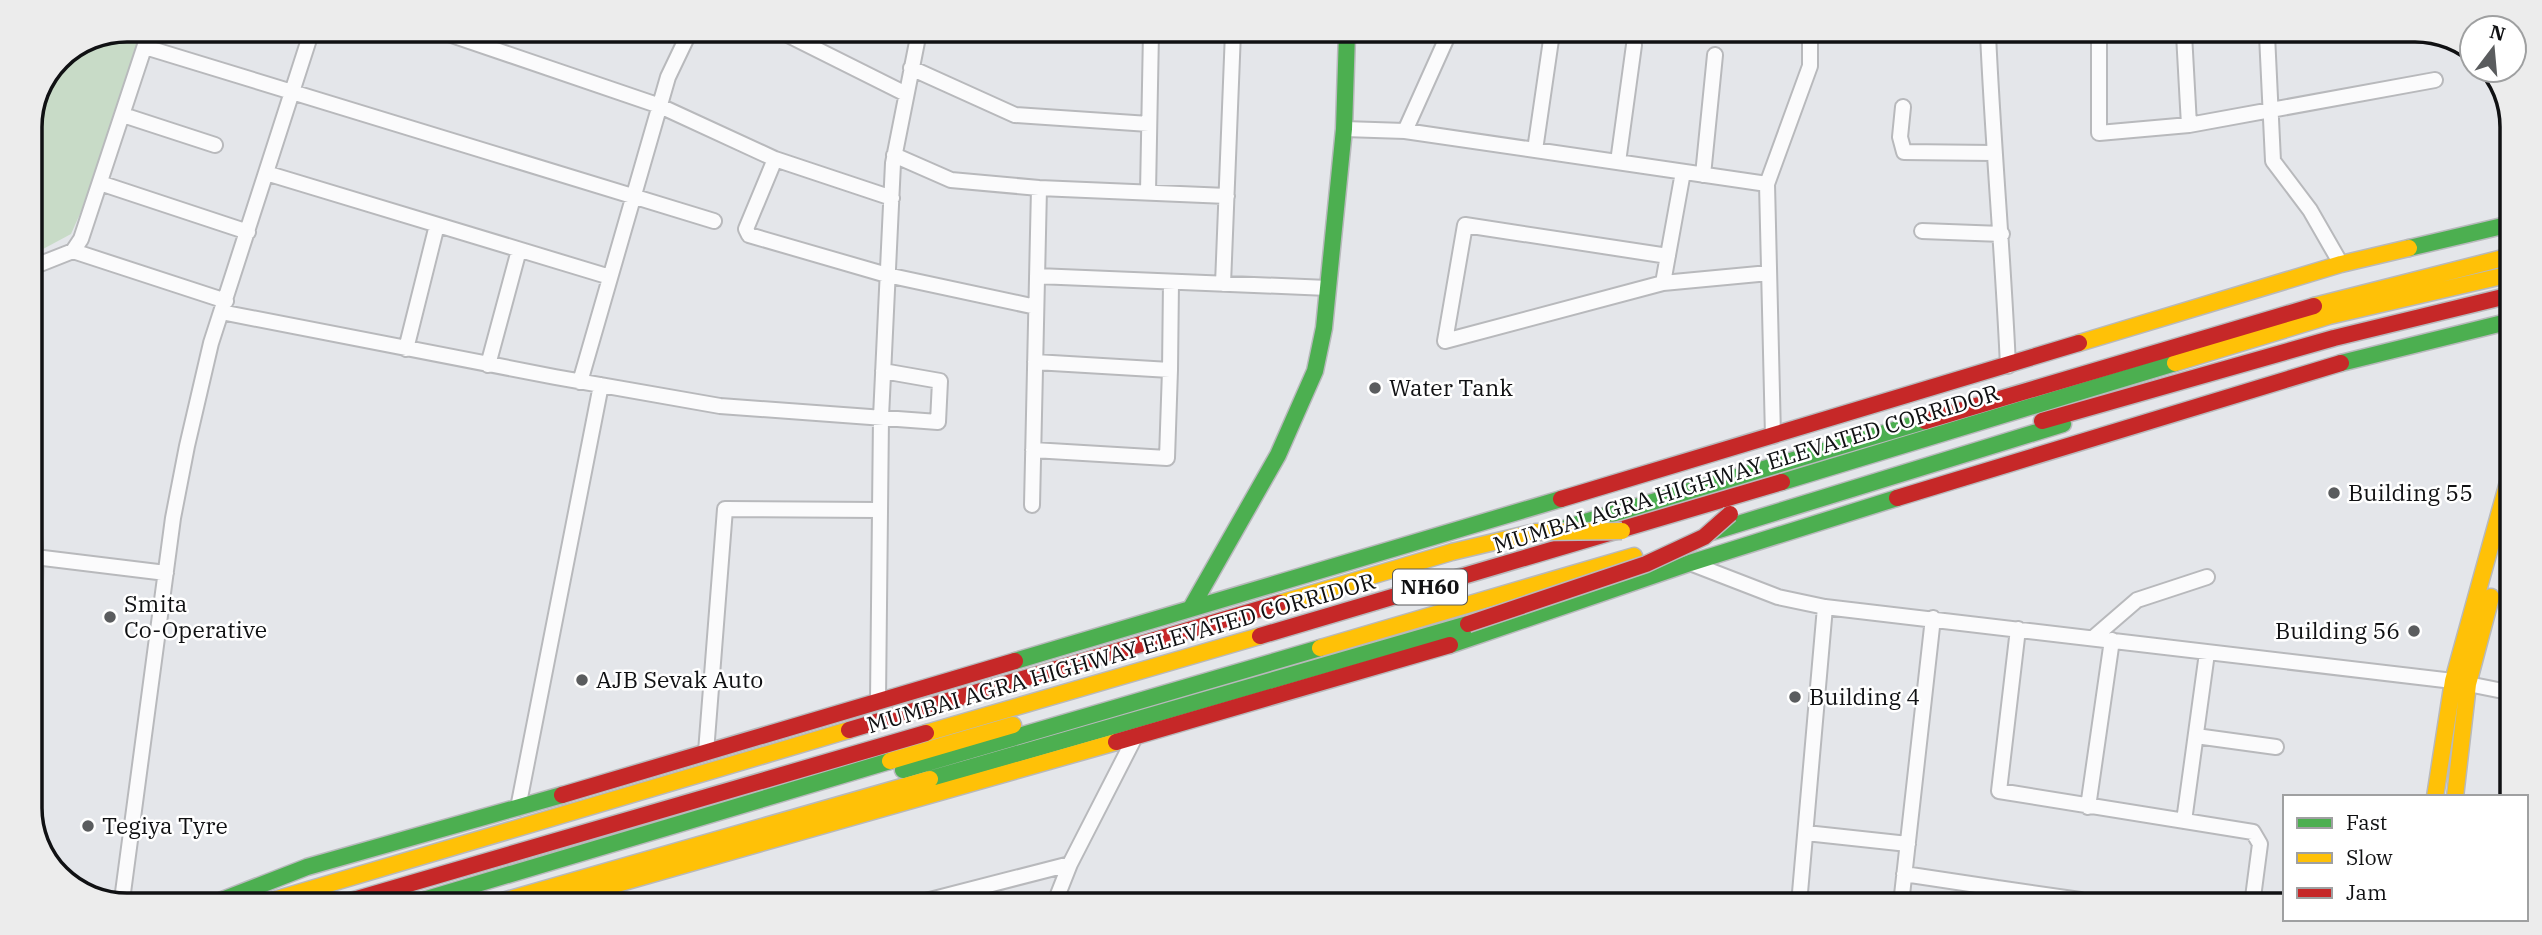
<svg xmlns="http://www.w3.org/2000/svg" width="2542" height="935" font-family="'IBM Plex Serif',serif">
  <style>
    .park { fill: #c8dbc7 }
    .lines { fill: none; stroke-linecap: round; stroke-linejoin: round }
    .street-casing { stroke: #b8b9bc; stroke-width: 18 }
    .fast-casing { stroke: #b8b9bc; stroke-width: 19 }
    .slow-casing { stroke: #b8b9bc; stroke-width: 19 }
    .jam-casing { stroke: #b8b9bc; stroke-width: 19 }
    .street { stroke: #fbfbfc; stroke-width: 14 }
    .fast { stroke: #4caf50; stroke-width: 16 }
    .slow { stroke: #ffc107; stroke-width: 16 }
    .jam { stroke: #c62828; stroke-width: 16 }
    .slow-bridge-casing { stroke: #b8b9bc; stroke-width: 19; stroke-linecap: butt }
    .jam-bridge-casing { stroke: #b8b9bc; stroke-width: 19; stroke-linecap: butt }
    .slow-bridge { stroke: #ffc107; stroke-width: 16 }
    .jam-bridge { stroke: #c62828; stroke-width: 16 }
    .poi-dot { fill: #5a5c5e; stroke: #fff; stroke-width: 2.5 }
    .labels { text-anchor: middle; stroke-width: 5; stroke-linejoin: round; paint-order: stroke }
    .shield { fill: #fff; stroke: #58585a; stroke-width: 2 }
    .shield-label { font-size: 21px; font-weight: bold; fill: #101113 }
    .poi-label { font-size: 23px; fill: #101113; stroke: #fff; text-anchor: start }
    .street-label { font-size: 23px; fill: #101113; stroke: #fff }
    .rim { fill: none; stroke: #101113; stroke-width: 3.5 }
  </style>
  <rect width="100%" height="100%" fill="#e4e6ea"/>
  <!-- park -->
  <path class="park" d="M127,30H141L92,187L71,234L30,256V121L59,58Z"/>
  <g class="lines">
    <defs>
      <path id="street" d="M437,30L660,106L775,159L892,198
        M780,31L906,94
        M1988,34C1993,145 2003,255 2008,366
        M2099,34V133L2189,125L2435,80
        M2184,34L2189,125
        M2267,35L2273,161L2310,210L2341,264
        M145,47L714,221
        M911,68L1015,115L1149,124
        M1903,107L1900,137L1904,152L1993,153
        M123,115L215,145
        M1344,129L1405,131L1767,184L1773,436
        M1405,131L1449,33
        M1535,150L1552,33
        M894,155L951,180L1039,188L1227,196
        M775,159L746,229L749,235L887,275L1036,307
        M1618,162L1634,45
        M266,173L610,277
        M1703,175L1715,55
        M100,183L248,232
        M1767,184L1810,66V34
        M1148,192L1151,32
        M1922,231L2002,234
        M73,251L226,301
        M1668,256L1465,225L1445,341L1663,283L1683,172
        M30,268L73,251L81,239L150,30
        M1037,276L1328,288
        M1663,283L1769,273
        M1223,284L1233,32
        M221,312L555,377L720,406L938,422L940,381L883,371
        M406,349L437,225
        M1035,362L1170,370L1171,282
        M488,365L519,250
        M580,382L668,77L690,31
        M1033,450L1167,458L1170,370
        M1032,505L1039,188
        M35,557L166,573
        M1690,563L1778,597L1825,607L2453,681L2508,692
        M2018,629L1999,791L2253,832L2260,844L2252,905
        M2093,638L2137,600L2207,577
        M878,700L881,417L893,163L919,32
        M2196,736L2276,747
        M706,752L725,509L878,510
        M2088,807L2112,640
        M518,808L601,385
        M2184,821L2207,653
        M1806,833L1908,844
        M1904,874L1997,888L1995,904
        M1997,888L2080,900L2086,904
        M122,900L173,518L187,446L211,343L312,30
        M922,902L1070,864
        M1055,902L1070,864L1135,737
        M1799,904L1825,607
        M1901,904L1933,618"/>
      <path id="fast" d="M2409,248L2511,224
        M2341,363L2511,321
        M1782,482L2175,363
        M30,486L35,557L30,816
        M1568,527L1925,421
        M1712,532L2063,424
        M1191,608L1278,455L1315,371L1324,328L1344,129L1347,33
        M1450,645L1690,563L1897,498
        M1015,661L1561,499
        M903,770L1320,648
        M930,779L1468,624
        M222,900L307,867L562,795
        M420,901L890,761"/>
      <path id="slow" d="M2314,306L2511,256
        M2079,343L2341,264L2409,248
        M2175,363L2329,316L2511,274
        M1280,603L1452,552
        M1320,648L1634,556
        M926,733L1260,636
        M890,761L1013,725
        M2435,797L2453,681L2510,475
        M2455,797L2468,684L2491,597
        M274,900L849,730
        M503,901L930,779
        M557,901L1116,742"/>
      <path id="jam" d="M1925,421L2314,306
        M2042,421L2334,338L2511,295
        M1897,498L2341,363
        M1561,499L2079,343
        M1260,636L1782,482
        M849,730L1280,603
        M1116,742L1450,645
        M562,795L1015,661
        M350,901L926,733"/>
    </defs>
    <!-- street casing -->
    <use href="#street" class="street-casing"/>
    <!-- fast casing -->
    <use href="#fast" class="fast-casing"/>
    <!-- slow casing -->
    <use href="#slow" class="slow-casing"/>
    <!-- jam casing -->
    <use href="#jam" class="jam-casing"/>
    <!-- street -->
    <use href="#street" class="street"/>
    <!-- fast -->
    <use href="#fast" class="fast"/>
    <!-- slow -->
    <use href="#slow" class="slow"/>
    <!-- jam -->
    <use href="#jam" class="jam"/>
    <defs>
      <path id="slow-bridge" d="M1452,552L1536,532L1622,531"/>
      <path id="jam-bridge" d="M1468,624L1646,564L1704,537L1730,514"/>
    </defs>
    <!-- slow-bridge casing -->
    <use href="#slow-bridge" class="slow-bridge-casing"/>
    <!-- jam-bridge casing -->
    <use href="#jam-bridge" class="jam-bridge-casing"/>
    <!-- slow-bridge -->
    <use href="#slow-bridge" class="slow-bridge"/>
    <!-- jam-bridge -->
    <use href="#jam-bridge" class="jam-bridge"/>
  </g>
  <!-- markers -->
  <g class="poi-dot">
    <circle cx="1375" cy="388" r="7"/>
    <circle cx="2334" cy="493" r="7"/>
    <circle cx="110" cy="617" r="7"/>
    <circle cx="2414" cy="631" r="7"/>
    <circle cx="582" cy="680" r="7"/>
    <circle cx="1795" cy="697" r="7"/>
    <circle cx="88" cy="826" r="7"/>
  </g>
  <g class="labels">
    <!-- shield labels -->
    <rect class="shield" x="1393" y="569.5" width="74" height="35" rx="5"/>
    <g class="shield-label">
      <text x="1430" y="594">NH60</text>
    </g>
    <!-- poi labels -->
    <g class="poi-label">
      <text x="1389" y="396">Water Tank</text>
      <text x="2348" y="501">Building 55</text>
      <text x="124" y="612">Smita<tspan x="124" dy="26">Co-Operative</tspan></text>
      <text x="2400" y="639" text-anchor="end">Building 56</text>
      <text x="596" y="688">AJB Sevak Auto</text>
      <text x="1809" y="705">Building 4</text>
      <text x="102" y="834">Tegiya Tyre</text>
    </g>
    <!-- street labels -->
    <g class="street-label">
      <text transform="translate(1746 469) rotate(-17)" y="8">MUMBAI AGRA HIGHWAY ELEVATED CORRIDOR</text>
      <text transform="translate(1121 653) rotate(-16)" y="8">MUMBAI AGRA HIGHWAY ELEVATED CORRIDOR</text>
    </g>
  </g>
  <!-- crop -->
  <path d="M0 0H2542V935H0ZM127 42H2415A85 85 0 0 1 2500 127V808A85 85 0 0 1 2415 893H127A85 85 0 0 1 42 808V127A85 85 0 0 1 127 42Z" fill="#ececec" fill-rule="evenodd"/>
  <path class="rim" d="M127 42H2415A85 85 0 0 1 2500 127V808A85 85 0 0 1 2415 893H127A85 85 0 0 1 42 808V127A85 85 0 0 1 127 42Z"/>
  <!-- legend -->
  <rect x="2283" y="795" width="245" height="126" fill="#ffffff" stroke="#9fa0a1" stroke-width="2"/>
  <rect x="2297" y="818" width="35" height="10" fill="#4caf50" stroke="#9fa0a1" stroke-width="2"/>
  <text x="2346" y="830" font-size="21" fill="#101113">Fast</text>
  <rect x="2297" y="853" width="35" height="10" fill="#ffc107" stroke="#9fa0a1" stroke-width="2"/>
  <text x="2346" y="865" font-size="21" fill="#101113">Slow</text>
  <rect x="2297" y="888" width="35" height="10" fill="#c62828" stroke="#9fa0a1" stroke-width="2"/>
  <text x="2346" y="900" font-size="21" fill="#101113">Jam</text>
  <!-- north arrow -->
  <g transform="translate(2493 49) rotate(16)"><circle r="33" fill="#ffffff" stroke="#9fa0a1" stroke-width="2"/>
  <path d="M0-5L12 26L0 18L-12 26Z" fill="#5a5c5e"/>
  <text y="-10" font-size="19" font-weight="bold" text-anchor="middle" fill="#101113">N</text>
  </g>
</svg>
